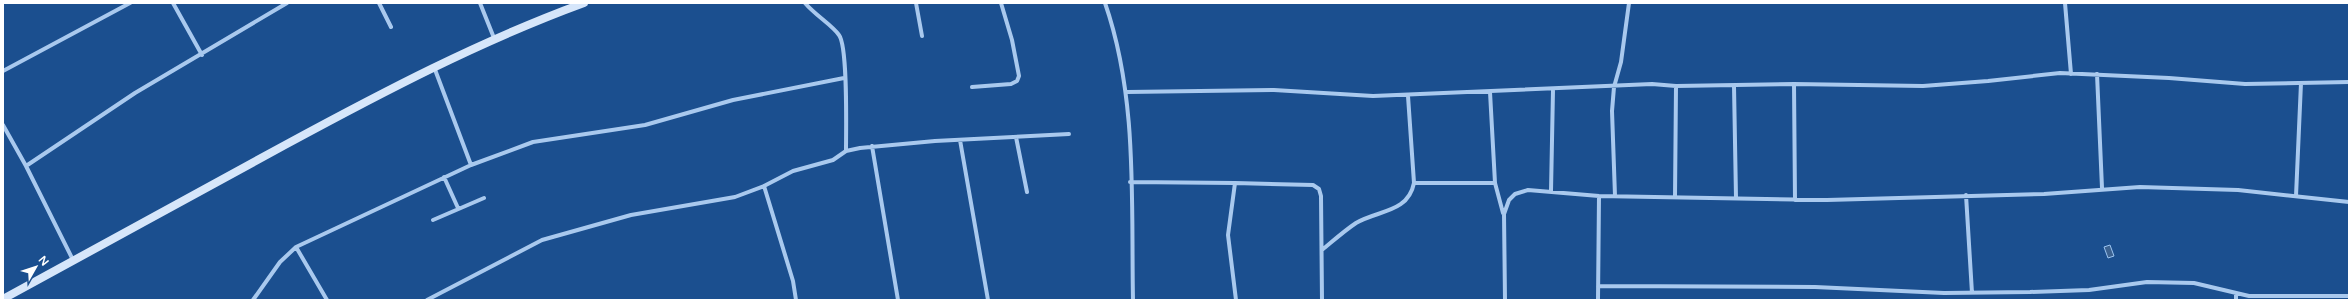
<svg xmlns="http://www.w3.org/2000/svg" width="2352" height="303" font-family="'Varela Round',sans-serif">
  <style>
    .water { fill: #3c6290; stroke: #9cc4f0 }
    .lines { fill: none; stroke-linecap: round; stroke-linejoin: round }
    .minor { stroke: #a9c9ee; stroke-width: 4 }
    .secondary { stroke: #d6e6fa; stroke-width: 8 }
  </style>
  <rect width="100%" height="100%" fill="#1b4f8f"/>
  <!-- water -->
  <path class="water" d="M2110,245L2114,256L2108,258L2104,247Z"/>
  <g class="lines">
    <!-- minor -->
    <path class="minor" d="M173,3L202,55
      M379,3L391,27
      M480,3L494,38
      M805,3C815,15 832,25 839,35C848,47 846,130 846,151
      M916,3L922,36
      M1105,3C1138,98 1131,201 1133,300
      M2065,3L2071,74
      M434,67L471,165
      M3,71L130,3
      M2097,74L2102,188
      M1794,84L1795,200
      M1734,86L1736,198
      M972,87L1011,84L1017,81L1019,76L1012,40L1001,3
      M1127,92L1274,90L1373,96L1652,84L1676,86L1794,84L1923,86L1988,81L2060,73L2169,78L2245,84L2349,82
      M1490,92L1495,183L1503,213
      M3,125L26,166L73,260
      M1016,137L1027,192
      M960,140L988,300
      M872,146L898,300
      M26,166L135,93L287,3
      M444,177L458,208
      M1130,182L1235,183L1228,235L1236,300
      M1235,183L1313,185L1319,189L1321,196L1322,300
      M1414,183H1495
      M764,186L793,281L796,300
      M1551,191L1553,90
      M1966,195L1972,293
      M1615,196L1612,111L1614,87L1621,62L1629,3
      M2296,196L2301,83
      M1675,197L1676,86
      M433,220L484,198
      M296,247L327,300
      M1322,250C1333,241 1344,231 1356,223C1378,210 1408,213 1414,183L1408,96
      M1598,286L1815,287L1944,293L2030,292L2089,290L2147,282L2194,283L2249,296H2349
      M253,300L280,262L296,247L471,165L533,142L645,125L733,100L844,78
      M427,300L542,240L631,215L735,197L764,186L793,171L833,160L846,151L860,148L935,141L1069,134
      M1505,300L1504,214L1509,200L1515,194L1528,190L1599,196L1827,200L2044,194L2140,187L2238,190L2349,202
      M1598,300L1599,196
      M2236,300V293"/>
    <!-- secondary -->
    <path class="secondary" d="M3,299C97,248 191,196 285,145C383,92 480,41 584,3"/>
  </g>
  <!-- border -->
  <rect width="2352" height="303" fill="none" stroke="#ffffff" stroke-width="8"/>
  <!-- north arrow -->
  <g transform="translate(36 267) rotate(51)" stroke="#1b4f8f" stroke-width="3" paint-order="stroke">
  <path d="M0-3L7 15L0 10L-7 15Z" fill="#ffffff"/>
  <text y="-6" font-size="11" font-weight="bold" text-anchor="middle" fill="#ffffff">N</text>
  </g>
</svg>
